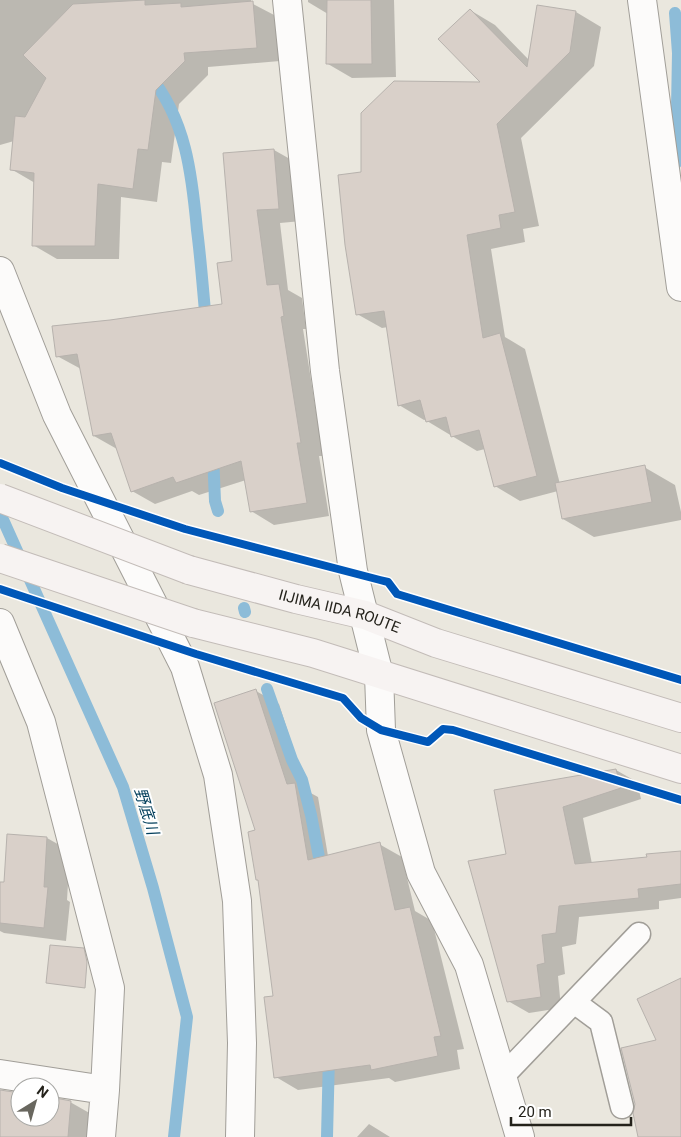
<svg xmlns="http://www.w3.org/2000/svg" width="681" height="1137" font-family="Roboto,'Noto Sans JP',sans-serif">
  <style>
    .shadow { fill: #0003 }
    .lines { fill: none; stroke-linecap: round; stroke-linejoin: round }
    .stream { stroke: #8dbcd8; stroke-width: 12 }
    .building { fill: #d9d0c9; stroke: #b7b2ad }
    .lane-casing { stroke: #a19e98; stroke-width: 25 }
    .street-casing { stroke: #a19e98; stroke-width: 30 }
    .primary-casing { stroke: #c3bcb8; stroke-width: 30 }
    .lane { stroke: #fcfbfa; stroke-width: 22 }
    .street { stroke: #fcfbfa; stroke-width: 28 }
    .primary { stroke: #f7f3f2; stroke-width: 28 }
    .primary-bridge-casing { stroke: #c3bcb8; stroke-width: 30; stroke-linecap: butt }
    .primary-bridge { stroke: #f7f3f2; stroke-width: 28 }
    .cycleway-casing { stroke: #fff; stroke-width: 11 }
    .cycleway { stroke: #0057b8; stroke-width: 8 }
    .labels { text-anchor: middle; stroke-width: 4; stroke-linejoin: round; paint-order: stroke }
    .street-label { font-size: 15px; fill: #24221b; stroke: #fff }
    .water-label { font-size: 16px; font-style: italic; fill: #013d5a; stroke: #fff }
  </style>
  <rect width="100%" height="100%" fill="#eae7de"/>
  <!-- shadow -->
  <path class="shadow" d="M0,0H251V3L276,16L280,61L208,67V75L179,104L171,163L162,162L157,202L121,197L119,259H57L33,245L35,183L11,169L14,141L0,145Z
    M308,0H394L396,77L352,78L328,64V14L308,2Z
    M538,7L576,12L601,27L594,66L521,138L539,226L523,229L525,242L491,249L505,337L525,349L560,484L644,467L675,485L681,512V520L594,537L563,519L558,491L520,501L495,486L485,449L477,451L427,421V419L424,420L399,405L388,327L382,328L357,314L362,174L483,84L470,10L495,25L529,60Z
    M274,150L297,163L302,221L280,223L288,290L302,298L306,329H303L323,456H319L329,516L274,525L251,511L246,480L199,495L192,491L155,504L132,491L117,449L94,436L81,369L57,356L110,321L224,305L234,263L225,154Z
    M256,691L279,704L307,791L318,797L328,856L379,844L402,857L415,911L432,921L464,1049L457,1050L460,1069L395,1082L389,1078L298,1090L276,1077L274,997L259,881L257,880Z
    M616,770L637,782L641,799L583,818L592,864L648,858L681,852V898L659,901V909L579,917L576,944L562,947L565,974L558,976L561,1008L529,1013L508,1001L507,854L496,791Z
    M47,838L70,851L67,900L70,902L66,941L4,933L0,931V883L6,884Z
    M0,1091L20,1094V1117H50V1099L70,1102L93,1115L91,1137H0Z
    M369,1124L390,1137H357Z"/>
  <g class="lines">
    <!-- stream -->
    <path class="stream" d="M675,13L678,53L676,163
      M149,75C186,119 192,175 197,230C201,261 203,291 206,322
      M213,454L215,501L218,511
      M0,513L123,787L153,888L187,1017L174,1137
      M244,608L245,612
      M267,689L292,760L302,780L311,815L322,873
      M327,1137L329,1055"/>
  </g>
  <!-- building -->
  <path class="building" d="M145,0V5L181,3V7L253,1L257,48L184,53L185,61L156,90L148,150L138,149L133,189L98,184L95,246H32L34,173L10,170L15,116L25,117L46,78L23,55L73,4Z
    M327,0H371L372,64H326Z
    M537,5L576,11L570,52L497,124L515,212L499,215L501,228L467,235L483,338L500,333L537,476L494,487L479,430L451,437L446,417L426,422L420,400L398,406L384,311L356,315L345,245L338,175L361,172V113L394,81L480,82L438,39L470,9L527,67Z
    M274,149L279,209L257,210L267,285L279,284L284,316L281,317L301,443H297L307,503L250,512L241,461L176,483L173,477L131,492L111,433L93,436L77,354L56,357L52,326L110,320L222,304L217,263L232,261L223,153Z
    M645,465L652,502L562,519L555,483Z
    M256,689L287,784L295,783L308,860L380,842L395,910L410,907L441,1036L434,1037L438,1056L371,1070L370,1065L274,1078L264,997L273,996L258,880H256L248,832L255,830L214,703Z
    M616,769L621,788L563,807L575,864L647,857L646,854L681,851V884L638,889L639,898L559,906L556,933L542,935L545,963L537,965L541,997L507,1002L468,861L506,854L494,790Z
    M7,834L47,837L44,887H48L44,928L0,923V882H4Z
    M50,945L84,948L87,962L85,988L46,983Z
    M681,978V1137H638L633,1113L635,1104L621,1048L656,1040L637,999Z
    M0,1090L20,1093V1117H50V1097L71,1101L68,1137H0Z"/>
  <g class="lines">
    <defs>
      <path id="lane" d="M574,1002L601,1022L622,1107
        M502,1077L639,934"/>
      <path id="street" d="M287,0L325,371L353,571L379,675L381,730L421,873L469,965L520,1137
        M642,0L681,287
        M0,271L57,415L185,667L218,775L237,901L242,1043L240,1137
        M0,623L41,722L110,988L105,1090L101,1137
        M0,1074L105,1090"/>
      <g id="primary">
        <path id="s1" d="M189,570L296,599L365,615L436,643L681,718"/>
        <path d="M193,623L313,653L681,769"/>
      </g>
    </defs>
    <!-- lane casing -->
    <use href="#lane" class="lane-casing"/>
    <!-- street casing -->
    <use href="#street" class="street-casing"/>
    <!-- primary casing -->
    <use href="#primary" class="primary-casing"/>
    <!-- lane -->
    <use href="#lane" class="lane"/>
    <!-- street -->
    <use href="#street" class="street"/>
    <!-- primary -->
    <use href="#primary" class="primary"/>
    <defs>
      <path id="primary-bridge" d="M0,498L189,570
        M0,558L193,623"/>
    </defs>
    <!-- primary-bridge casing -->
    <use href="#primary-bridge" class="primary-bridge-casing"/>
    <!-- primary-bridge -->
    <use href="#primary-bridge" class="primary-bridge"/>
    <defs>
      <path id="cycleway" d="M0,463L62,488L185,529L380,580L388,582L397,594L681,680
        M0,589L196,654L343,698L361,718L381,730L428,742L443,729L453,730L681,800"/>
    </defs>
    <!-- cycleway casing -->
    <use href="#cycleway" class="cycleway-casing"/>
    <!-- cycleway -->
    <use href="#cycleway" class="cycleway"/>
  </g>
  <g class="labels">
    <!-- street labels -->
    <g class="street-label">
      <text dy="5" stroke="none"><textPath href="#s1" startOffset="156">IIJIMA IIDA ROUTE</textPath></text>
    </g>
    <!-- water labels -->
    <g class="water-label">
      <text transform="translate(147 811) rotate(73)" y="6">野底川</text>
    </g>
  </g>
  <!-- north arrow -->
  <g transform="translate(35 1102) rotate(37)"><circle r="24" fill="#ffffff" stroke="#a7a7a4"/>
  <path d="M0-4L9 19L0 12L-9 19Z" fill="#69675f"/>
  <text y="-8" font-size="14" font-weight="bold" text-anchor="middle" fill="#24221b">N</text>
  </g>
  <!-- scale -->
  <path d="M511 1117v8h120v-8" fill="none" stroke="#24221b" stroke-width="2.5"/>
  <text x="518" y="1117" font-size="15" fill="#24221b" stroke="#ffffff" stroke-width="4" paint-order="stroke">20 m</text>
</svg>
